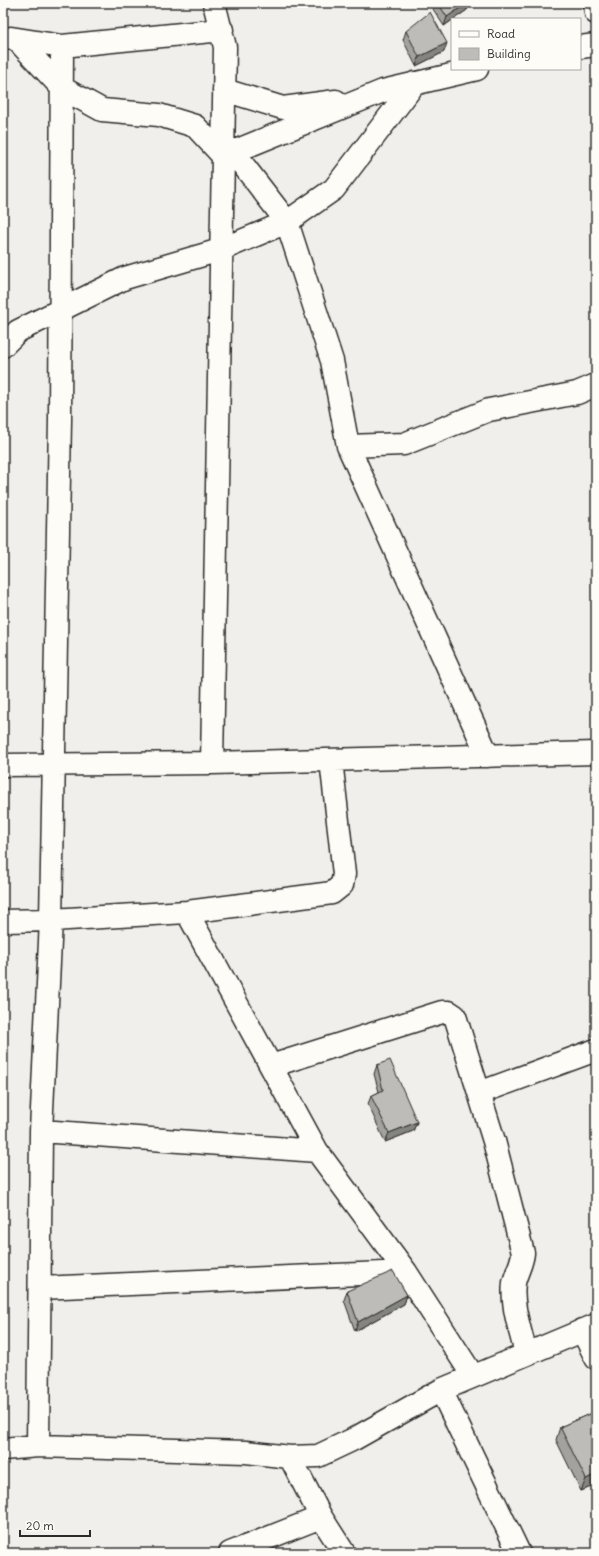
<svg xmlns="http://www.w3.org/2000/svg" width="599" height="1556" font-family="Delius,sans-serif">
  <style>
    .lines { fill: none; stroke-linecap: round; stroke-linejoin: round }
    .minor-casing { stroke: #2b2b2b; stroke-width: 25 }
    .minor { stroke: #fdfcf7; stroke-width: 22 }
    .wall { fill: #a3a29e; stroke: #2b2b2b }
    .shaded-wall { fill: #848481; stroke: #2b2b2b }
    .building { fill: #bdbcb8; stroke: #2b2b2b }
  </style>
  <rect width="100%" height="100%" fill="#f0efeb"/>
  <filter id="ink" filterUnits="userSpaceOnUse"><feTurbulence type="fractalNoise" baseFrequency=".025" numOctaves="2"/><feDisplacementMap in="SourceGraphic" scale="8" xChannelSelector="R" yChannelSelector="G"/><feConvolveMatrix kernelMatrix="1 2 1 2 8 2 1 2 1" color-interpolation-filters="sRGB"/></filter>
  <g filter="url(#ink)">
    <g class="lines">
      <defs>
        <path id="minor" d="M595,3L596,13
          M11,38L62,46L222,30
          M16,39L62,88L102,110L159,115L195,126L223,156L240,161L287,222L332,361L348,446L488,756
          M580,47L596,45
          M224,90L283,108L336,101
          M223,156L383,91L477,69
          M3,346L18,331L125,278L220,250L287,222L334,189L415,83
          M348,446L404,444L489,410L577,393L596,385
          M212,763L225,47L214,3
          M3,765L212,763L596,753
          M187,912L317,1151L406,1272L473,1376
          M3,921L51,920L187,912L332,893L342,885L344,874L331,760
          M271,1066L442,1012H449L455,1016L494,1141L523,1253C522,1264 516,1273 514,1283C511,1306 521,1332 526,1354
          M479,1093L596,1050
          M41,1131L317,1151
          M40,1288L406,1272
          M582,1330L596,1358
          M441,1390L519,1553
          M38,1446L41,1131L51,920L60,420L62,46
          M3,1449L38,1446L246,1452L290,1457L318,1456L354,1439L441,1390L596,1325
          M290,1457L321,1517L344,1553
          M230,1553L321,1517"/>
      </defs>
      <!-- minor casing -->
      <use href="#minor" class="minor-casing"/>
      <!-- minor -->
      <use href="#minor" class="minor"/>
    </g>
    <!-- wall -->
    <path class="wall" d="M429,3H469L467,10L444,26Z
      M406,31L444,52L416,66L403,40Z
      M377,1065L417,1122L413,1131L385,1142L368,1104L371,1096L379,1092L374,1074Z
      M347,1291L407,1295L404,1304L355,1331L344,1300Z
      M596,1411V1485L581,1491L556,1440L560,1427Z"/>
    <!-- shaded-wall -->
    <path class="shaded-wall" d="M467,3H469L467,10L454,19H452V20L444,26L447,17Z
      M447,43L444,52L416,66L419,57Z
      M417,1122L413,1131L385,1142L389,1133Z
      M407,1295L404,1304L355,1331L358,1322Z
      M596,1474V1485L581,1491L586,1479Z"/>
    <!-- building -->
    <path class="building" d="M438,3H467L447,17Z
      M430,12L447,43L419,57L406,31Z
      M390,1060L417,1122L389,1133L371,1096L383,1090L377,1065Z
      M393,1271L407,1295L358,1322L347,1291Z
      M596,1411V1474L586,1479L560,1427Z"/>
  </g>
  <!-- margin -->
  <rect width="599" height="1556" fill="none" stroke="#fdfcf7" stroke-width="16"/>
  <rect x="8" y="8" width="583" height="1540" fill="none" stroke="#2b2b2b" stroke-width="1.5" filter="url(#ink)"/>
  <!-- legend -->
  <rect x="451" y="18" width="130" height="52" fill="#fdfcf7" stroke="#a9a8a5"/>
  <rect x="459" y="31" width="20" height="6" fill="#fdfcf7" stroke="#a9a8a5"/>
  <text x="487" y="38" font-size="12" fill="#2b2b2b">Road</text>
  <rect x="459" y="48" width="20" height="12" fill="#bdbcb8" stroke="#a9a8a5"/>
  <text x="487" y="58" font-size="12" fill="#2b2b2b">Building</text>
  <!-- scale -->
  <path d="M20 1530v6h70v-6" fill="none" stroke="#2b2b2b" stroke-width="2"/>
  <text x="26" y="1530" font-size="12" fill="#2b2b2b" stroke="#fdfcf7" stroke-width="3" paint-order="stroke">20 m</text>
</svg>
